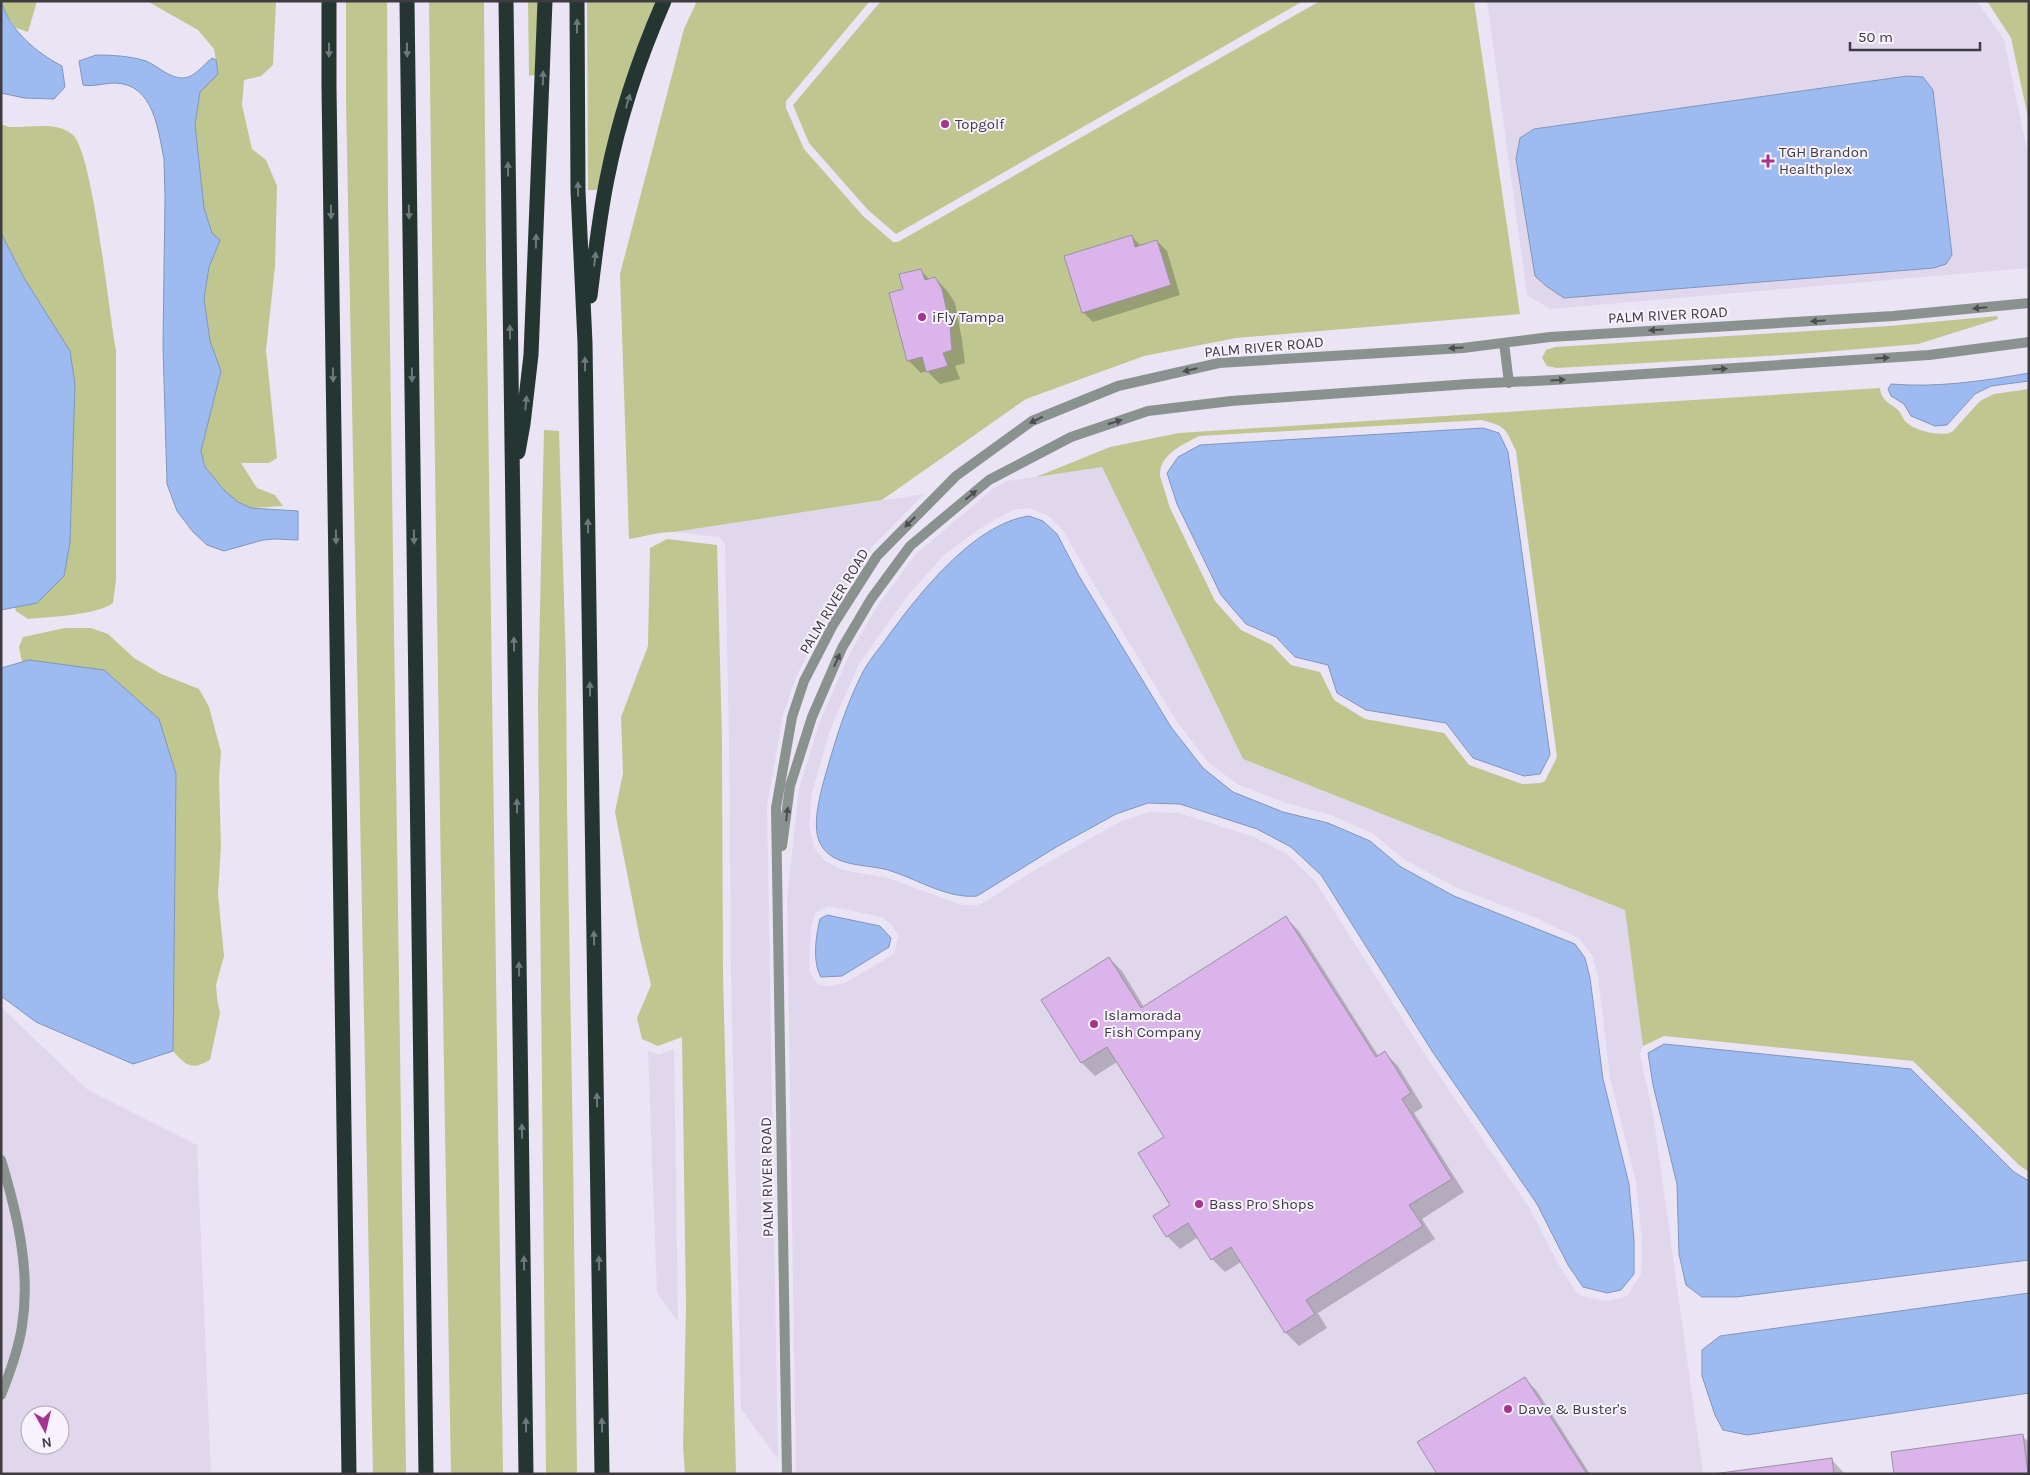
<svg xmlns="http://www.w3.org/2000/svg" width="2030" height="1475" font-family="Karla,sans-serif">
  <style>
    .built { fill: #e1d7ed; fill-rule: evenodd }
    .green { fill: #bfc690; fill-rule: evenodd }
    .water { fill: #9ebbf1; stroke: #8195bc }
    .shadow { fill: #0003 }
    .building { fill: #dab4ea; stroke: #9b91a0 }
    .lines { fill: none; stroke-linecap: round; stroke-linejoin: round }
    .street { stroke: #8a9290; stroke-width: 10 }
    .highway { stroke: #253632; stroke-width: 15 }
    .oneway { fill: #6f787a }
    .oneway2 { fill: #4d4c51 }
    .poi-dot { fill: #a6338e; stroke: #f8f2ff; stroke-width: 2 }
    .labels { text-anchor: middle; stroke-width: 4; stroke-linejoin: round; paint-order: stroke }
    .poi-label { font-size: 15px; fill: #3e3b41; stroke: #f8f2ff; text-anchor: start }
    .street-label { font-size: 15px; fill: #3e3b41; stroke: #f8f2ff }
  </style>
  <rect width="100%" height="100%" fill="#ebe4f4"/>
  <!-- built -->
  <path class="built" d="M1487,1H1977L2004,40L2027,150L2029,173V268L1550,309L1527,295Z
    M1102,467L1243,759L1625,910L1643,1046L1640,1054L1654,1120L1703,1474H796L787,899L799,789L820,721L850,653L878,605L916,554L994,488L1007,481ZM1028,508L1047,515L1063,530L1086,571L1177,722L1208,762L1237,784L1285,803L1331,815L1372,833L1405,860L1457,888L1536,918L1580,939L1592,955L1598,976L1610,1077L1636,1182L1642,1240L1641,1274L1627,1296L1622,1298L1606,1301L1582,1296L1577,1293L1561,1269L1530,1209L1426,1056L1315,881L1287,854L1254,837L1179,813L1149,812L1119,822L1028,874L991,898L978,905H962L888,878L842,870L825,861L814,848L809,826L812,793L830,730L859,664L908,595L946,553L987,524L1013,510ZM828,906L882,917L892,925L897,933L898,938L894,954L845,983L829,986L817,984L809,970L811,927L815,913Z
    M924,494L871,548L826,619L796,677L783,715L767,806L778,1459L741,1409L731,975L729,740L725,545L720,537L674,532Z
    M1,1007L88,1090L197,1145L211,1474H1ZM30,1415H60V1445H30Z
    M674,1049L678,1322L657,1293L648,1051L659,1055Z"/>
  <!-- green -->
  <path class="green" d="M2,1H37L28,32L16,28L4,11Z
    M147,1H276L273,65L261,76L244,80L242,105L252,149L266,160L277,186L275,266L266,350L277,458L269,463H241L257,488L275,495L283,506L251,508L238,502L224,490L205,467L201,451L221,371L210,341L204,299L209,267L220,240L212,233L204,208L195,125L200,92L218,74L214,49L198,30Z
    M346,1H387L388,204L406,1474H373L346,100Z
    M429,1H484L486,261L503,1474H451C442,983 435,492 429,1Z
    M528,1H538L535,75L529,76Z
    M587,1H656L639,43L622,92L597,190H588Z
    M697,1H870L786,101V108L804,149L863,216L893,242H898L1320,1H1474L1520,314L1236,338L1144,356L1026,399L882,500L674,532C662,531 642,537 629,539L620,274L684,29Z
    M881,1H1303L896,234L868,210L809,143L793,105Z
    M1987,1H2029V122L2011,38Z
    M1,124L9,127C29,128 55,121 72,134C93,150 109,316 116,350V580L113,603C97,615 50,617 28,619L16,611L15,607L37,603L64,576L70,543L72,499L24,278L1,233Z
    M1997,316L1998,319L1918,344L1800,354L1557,368L1547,366L1542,358L1546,350L1555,347L1889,326Z
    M1880,388C1881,400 1888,402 1897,409C1901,412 1902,418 1906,422C1915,431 1941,437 1952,432L1980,401L1994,394L2029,389V1172L2019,1165L1913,1061L1664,1036L1643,1046L1625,910L1243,759L1102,467L1036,477L1110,447L1179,433ZM1482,420C1507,427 1505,428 1516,451L1557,757L1545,781L1541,783L1522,784L1469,765L1444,733L1365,719L1334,700L1320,672L1291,665L1272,645L1241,630L1215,601L1170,508L1160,476C1159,454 1184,444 1199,436Z
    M544,430L559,431L566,665L567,805L573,1153L577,1474H546L538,699Z
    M667,539L717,545L722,740L723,975L736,1474H685L683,1446L686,1306L682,1037L658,1046L642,1039L637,1018L651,985L640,939L615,812L623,773L621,717L648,646L650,548Z
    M65,628H91L108,634L134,658L161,674L199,689L209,707L221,752L219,778L221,846L218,894L224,956L216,985L217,998L220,1013L210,1060C192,1070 187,1067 173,1051L176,774L30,660L22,662L19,647L23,637Z"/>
  <!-- water -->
  <path class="water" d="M1,1C10,30 35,52 62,66L65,87L54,99L24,98L1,93Z
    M96,55C112,55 130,56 146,61C158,66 170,79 184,78C195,77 203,65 212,58L216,60L218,74L200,92L195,125L204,208L212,233L220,240L209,267L204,299L210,341L221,371L201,451L205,467L224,490L238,502L251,508L298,511V540L275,539L263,540L224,551L207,545L193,532L177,511L167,484L163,345L165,197L164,159C158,130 154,84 115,83C104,83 94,87 83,85L79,61Z
    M1907,76L1923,77L1933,90L1952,255L1946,264L1934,268L1564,298L1546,286L1535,276L1516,159L1520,138L1534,129Z
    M1,233L24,278L70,351L75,384L70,543L64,576L37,603L1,610Z
    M2029,373V381L1991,386L1975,394L1947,425L1935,426L1911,416L1904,404L1891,396L1888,389L1891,384C1936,388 1984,381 2029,373Z
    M1483,428L1499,433L1508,452L1550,755L1540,774L1524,776L1473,758L1446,723L1366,710L1337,693L1328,665L1295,657L1276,637L1246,624L1221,595L1177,504L1167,473L1178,457L1200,445Z
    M1029,516L1043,521L1057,534L1079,576L1171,727L1203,768L1233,792L1283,812L1328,823L1370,841L1401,867L1454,896L1575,944L1585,958L1590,978L1603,1079L1629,1184L1634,1240V1274L1621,1290L1607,1293L1583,1287L1568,1265L1537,1204L1432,1051L1321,875L1291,847L1257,829L1180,804L1148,803L1116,814L1058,846L977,896C948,899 919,880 891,871C868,863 833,869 820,843C811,825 821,791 826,773C836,738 847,702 864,670C870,659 879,649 886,639C918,595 973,524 1029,516Z
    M29,660L104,670L159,719L176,774L173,1051L133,1064L36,1022L1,996V668Z
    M827,915L880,926L891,938L889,947L842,976L821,977C812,962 816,935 820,919Z
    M1664,1044L1911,1069L2014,1172L2029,1181V1260L1736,1297H1702L1686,1285L1679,1254L1677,1184L1653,1085L1648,1053Z
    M2029,1293V1393L1747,1435L1723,1430L1715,1415L1702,1376V1350L1720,1336Z"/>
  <!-- shadow -->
  <path class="shadow" d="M1131,236L1141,246L1157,241L1167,251L1180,295L1093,322L1083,312Z
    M921,271L930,280L935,278L948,292L955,303L962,340L965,363L955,366L960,379L940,384L927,371L921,373L908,360L904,290Z
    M1286,918L1299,931L1379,1057L1385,1053L1398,1066L1423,1107L1414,1113L1464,1192L1422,1219L1435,1239L1318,1313L1327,1328L1299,1346L1286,1333L1241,1262L1225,1272L1212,1259L1198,1237L1180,1249L1167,1236L1172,1205L1166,1137L1117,1062L1095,1076L1082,1063L1042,1000L1109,958L1122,971L1144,1007Z
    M1524,1378L1537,1391L1590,1474H1438Z
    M2022,1436L2029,1442V1474H1895Z
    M1831,1459L1845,1474H1723Z"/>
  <!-- building -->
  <path class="building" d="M1132,235L1135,247L1157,240L1171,285L1082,313L1064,256Z
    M921,269L925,280L935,277L942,289L950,326L952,350L943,353L948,366L926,372L922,357L907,361L889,293L903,289L899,274Z
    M1286,916L1376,1057L1385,1051L1411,1093L1402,1099L1452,1179L1409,1205L1423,1226L1306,1300L1315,1314L1285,1333L1231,1247L1211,1260L1188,1223L1166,1237L1153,1216L1170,1205L1138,1153L1164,1137L1107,1047L1081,1063L1041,1000L1109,957L1141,1008Z
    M1525,1377L1587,1474H1437L1417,1442Z
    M2023,1434L2028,1474H1894L1891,1452Z
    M1832,1458L1834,1474H1713Z"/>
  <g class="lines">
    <!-- street -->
    <path class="street" d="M1504,343L1509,383
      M782,846L790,786L812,717L842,648L871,599L910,546L989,480L1071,437L1148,411L1231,401L1469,384L1554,380L1929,355L2029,342
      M1,1160C17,1213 31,1270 22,1326C19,1347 9,1375 1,1395
      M787,1474L776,808L792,717L804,681L833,625L877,556L956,476L1032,421L1118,386L1219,363L1463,348L1550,337L1893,316L2029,303"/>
    <!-- highway -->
    <path class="highway" d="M329,1V88L349,1474
      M407,1L426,1474
      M506,1L526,1474
      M577,1L578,191L585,343L602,1474
      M590,296C595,257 599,218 607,179C619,118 639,58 664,1
      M518,452L523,424L531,355L545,1"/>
  </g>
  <!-- one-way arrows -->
  <defs><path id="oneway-solid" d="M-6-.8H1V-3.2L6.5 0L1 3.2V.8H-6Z" transform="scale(1.25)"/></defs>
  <g class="oneway">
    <use href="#oneway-solid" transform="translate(577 26) rotate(-90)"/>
    <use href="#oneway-solid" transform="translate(329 50) rotate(90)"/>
    <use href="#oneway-solid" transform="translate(407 50) rotate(89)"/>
    <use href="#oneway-solid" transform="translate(543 78) rotate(-88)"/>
    <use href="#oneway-solid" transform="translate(628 101) rotate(-73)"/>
    <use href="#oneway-solid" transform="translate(508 169) rotate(-91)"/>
    <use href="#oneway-solid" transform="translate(578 189) rotate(-91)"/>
    <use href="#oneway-solid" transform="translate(331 212) rotate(89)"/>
    <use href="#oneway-solid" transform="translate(409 212) rotate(89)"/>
    <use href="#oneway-solid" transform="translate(536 241) rotate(-89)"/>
    <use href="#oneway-solid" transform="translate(595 259) rotate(-83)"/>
    <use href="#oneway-solid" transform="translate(510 332) rotate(-91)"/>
    <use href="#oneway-solid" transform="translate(585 364) rotate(-91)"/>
    <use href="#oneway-solid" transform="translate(333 375) rotate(89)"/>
    <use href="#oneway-solid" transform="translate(412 375) rotate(89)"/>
    <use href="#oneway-solid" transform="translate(526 403) rotate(-84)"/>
    <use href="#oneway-solid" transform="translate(588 526) rotate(-91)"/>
    <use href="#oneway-solid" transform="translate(336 537) rotate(89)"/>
    <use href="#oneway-solid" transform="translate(414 537) rotate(89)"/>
    <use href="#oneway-solid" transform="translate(514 644) rotate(-91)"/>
    <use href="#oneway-solid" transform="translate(590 689) rotate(-91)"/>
    <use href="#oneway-solid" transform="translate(517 806) rotate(-91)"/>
    <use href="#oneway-solid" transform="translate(594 938) rotate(-91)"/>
    <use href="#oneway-solid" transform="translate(519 969) rotate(-91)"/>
    <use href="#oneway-solid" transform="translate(597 1100) rotate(-91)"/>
    <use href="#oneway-solid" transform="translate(522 1131) rotate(-91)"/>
    <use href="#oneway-solid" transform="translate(524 1263) rotate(-91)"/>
    <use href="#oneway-solid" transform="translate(599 1263) rotate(-91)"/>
    <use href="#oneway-solid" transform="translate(526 1425) rotate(-91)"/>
    <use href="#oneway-solid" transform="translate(602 1425) rotate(-91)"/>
  </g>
  <g class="oneway2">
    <use href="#oneway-solid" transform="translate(1980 308) rotate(175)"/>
    <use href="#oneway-solid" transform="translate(1818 321) rotate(177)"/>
    <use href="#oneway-solid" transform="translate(1656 330) rotate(177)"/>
    <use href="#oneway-solid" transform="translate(1456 348) rotate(176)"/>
    <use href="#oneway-solid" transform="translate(1882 358) rotate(-4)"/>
    <use href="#oneway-solid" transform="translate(1720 369) rotate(-4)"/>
    <use href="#oneway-solid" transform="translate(1190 370) rotate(167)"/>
    <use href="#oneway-solid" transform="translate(1558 380) rotate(-4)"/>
    <use href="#oneway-solid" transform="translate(1036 420) rotate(154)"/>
    <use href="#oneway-solid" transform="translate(1115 422) rotate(-18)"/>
    <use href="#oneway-solid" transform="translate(971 495) rotate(-40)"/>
    <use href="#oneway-solid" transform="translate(910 522) rotate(135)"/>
    <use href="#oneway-solid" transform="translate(837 660) rotate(-66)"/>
    <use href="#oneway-solid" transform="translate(787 814) rotate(-83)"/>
  </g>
  <!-- markers -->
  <g class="poi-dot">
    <circle cx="945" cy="124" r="5"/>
    <path d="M1765.5 153.5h5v5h5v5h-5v5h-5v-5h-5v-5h5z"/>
    <circle cx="922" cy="317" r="5"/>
    <circle cx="1094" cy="1024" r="5"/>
    <circle cx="1199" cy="1204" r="5"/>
    <circle cx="1508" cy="1409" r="5"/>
  </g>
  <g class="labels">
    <!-- poi labels -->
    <g class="poi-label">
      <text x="955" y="129">Topgolf</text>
      <text x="1779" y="157">TGH Brandon<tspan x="1779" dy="17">Healthplex</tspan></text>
      <text x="932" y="322">iFly Tampa</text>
      <text x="1104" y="1020">Islamorada<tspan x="1104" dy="17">Fish Company</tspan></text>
      <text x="1209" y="1209">Bass Pro Shops</text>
      <text x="1518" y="1414">Dave &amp; Buster's</text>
    </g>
    <!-- street labels -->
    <g class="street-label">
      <text transform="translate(1668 315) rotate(-3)" y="5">PALM RIVER ROAD</text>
      <text transform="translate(1264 347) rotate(-5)" y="5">PALM RIVER ROAD</text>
      <text transform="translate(834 601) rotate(-59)" y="5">PALM RIVER ROAD</text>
      <text transform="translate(767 1177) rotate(-91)" y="5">PALM RIVER ROAD</text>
    </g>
  </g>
  <!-- border -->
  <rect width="2030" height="1475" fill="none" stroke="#3e3b41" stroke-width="5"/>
  <!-- north arrow -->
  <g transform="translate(45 1430) rotate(172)"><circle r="24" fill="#f8f2ff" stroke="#aea9b3"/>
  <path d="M0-4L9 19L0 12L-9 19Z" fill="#a6338e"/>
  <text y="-8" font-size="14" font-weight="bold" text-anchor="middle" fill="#3e3b41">N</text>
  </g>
  <!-- scale -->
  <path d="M1850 42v8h130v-8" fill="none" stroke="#3e3b41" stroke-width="2.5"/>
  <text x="1858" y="42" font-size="15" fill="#3e3b41" stroke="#f8f2ff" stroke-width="4" paint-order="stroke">50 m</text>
</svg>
